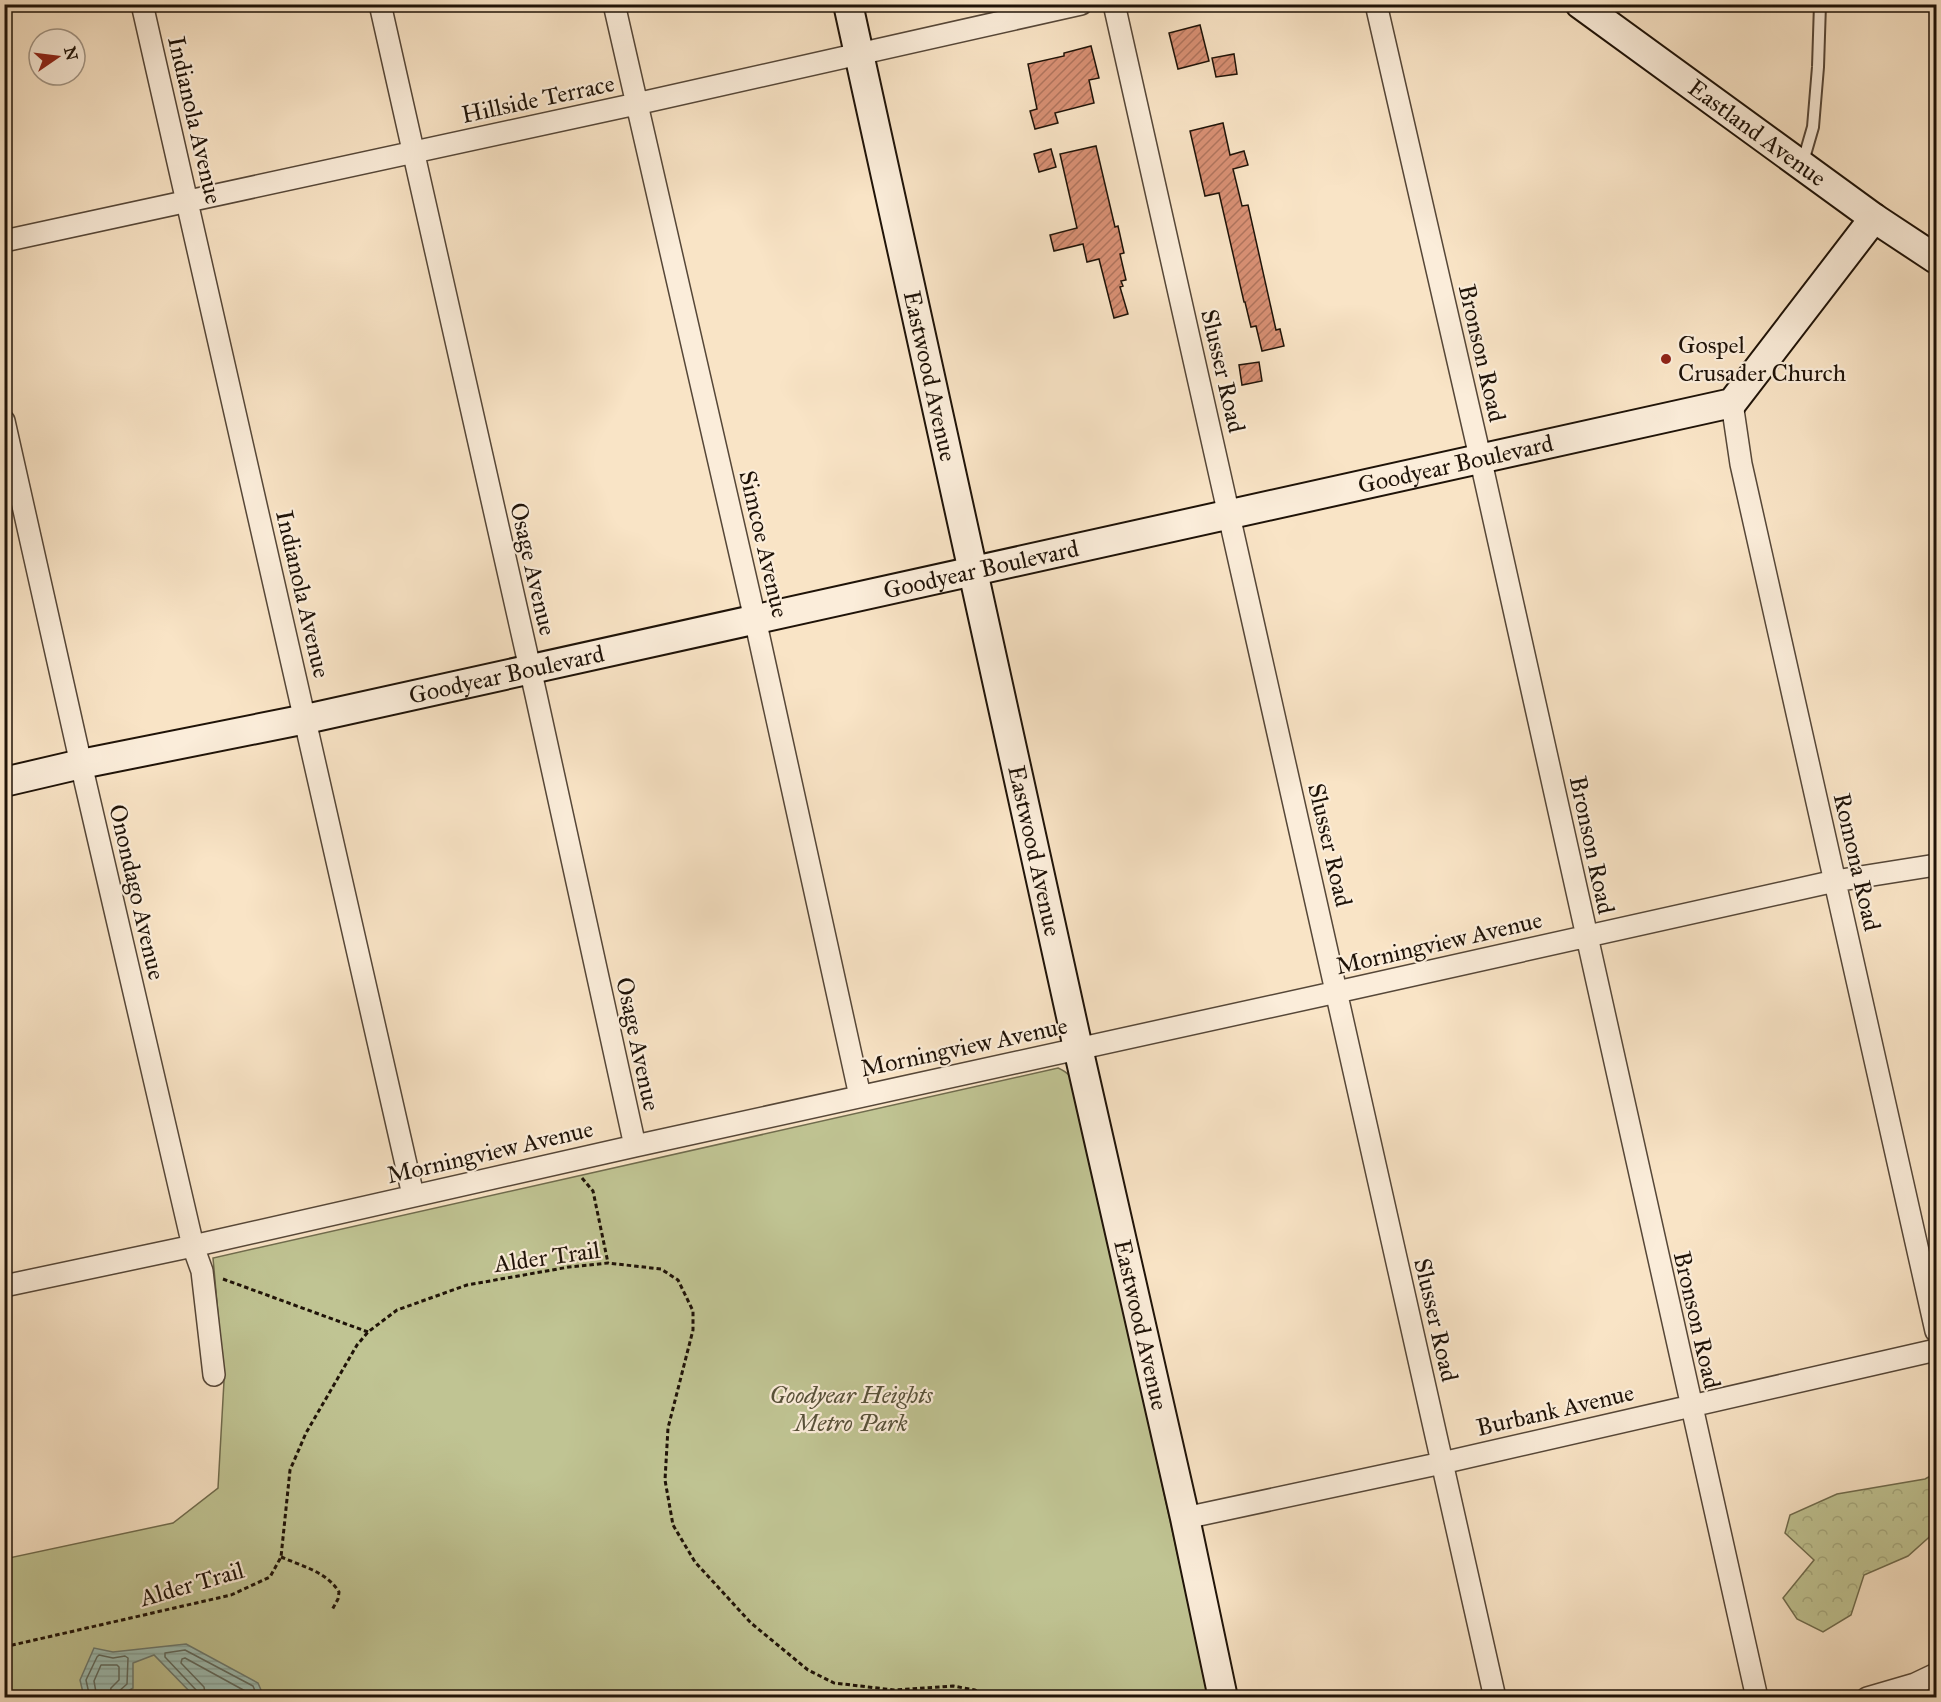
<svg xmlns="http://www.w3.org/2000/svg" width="1941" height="1702" font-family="'IM FELL Great Primer',serif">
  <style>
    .forest { fill: url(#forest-crowns); stroke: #706c4e; stroke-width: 1.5 }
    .park { fill: #c0c493; stroke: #706c4e; stroke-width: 1.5 }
    .water { fill: url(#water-rules); stroke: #6b7a70; stroke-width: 1.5 }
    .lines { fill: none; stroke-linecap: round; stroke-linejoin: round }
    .shore { stroke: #5e695e; stroke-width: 1.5 }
    .building { fill: url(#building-hatch); stroke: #1f1308; stroke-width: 1.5 }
    .lane-casing { stroke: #564738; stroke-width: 14 }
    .street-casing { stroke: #564738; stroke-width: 24 }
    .secondary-casing { stroke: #1f1308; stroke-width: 32 }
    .path { stroke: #1f1308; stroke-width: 3; stroke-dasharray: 4.5 3; stroke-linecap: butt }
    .lane { stroke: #fbedda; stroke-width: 10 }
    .street { stroke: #fbedda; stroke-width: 21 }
    .secondary { stroke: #fbedda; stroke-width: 28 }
    .poi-dot { fill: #8f2418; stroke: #fbedda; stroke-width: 2 }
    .labels { text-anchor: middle; stroke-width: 4.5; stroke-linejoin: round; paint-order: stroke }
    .street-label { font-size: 24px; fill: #1f1308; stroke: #fbedda }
    .poi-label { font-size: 24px; fill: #1f1308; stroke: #fbedda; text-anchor: start }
    .park-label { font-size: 24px; font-style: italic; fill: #575139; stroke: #fbedda }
  </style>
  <defs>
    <pattern id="forest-crowns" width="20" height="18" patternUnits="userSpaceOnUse" patternTransform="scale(1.5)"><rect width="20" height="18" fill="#c0c493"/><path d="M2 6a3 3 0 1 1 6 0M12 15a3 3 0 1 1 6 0" fill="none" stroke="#a5a87d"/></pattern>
    <pattern id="water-rules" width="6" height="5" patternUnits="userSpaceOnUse" patternTransform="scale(1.5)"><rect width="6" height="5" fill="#9ebfb5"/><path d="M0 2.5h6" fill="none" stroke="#88a39a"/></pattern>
    <pattern id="building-hatch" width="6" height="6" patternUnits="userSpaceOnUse" patternTransform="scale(1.5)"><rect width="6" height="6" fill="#d89074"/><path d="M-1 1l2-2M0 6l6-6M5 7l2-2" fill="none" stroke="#af745d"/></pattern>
  </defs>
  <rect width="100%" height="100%" fill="#f9e4c6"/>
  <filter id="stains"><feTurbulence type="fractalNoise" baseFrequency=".00333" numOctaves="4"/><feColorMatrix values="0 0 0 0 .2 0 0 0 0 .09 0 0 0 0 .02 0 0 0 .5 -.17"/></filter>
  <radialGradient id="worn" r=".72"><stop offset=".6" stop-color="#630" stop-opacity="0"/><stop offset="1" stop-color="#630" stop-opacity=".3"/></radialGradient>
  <!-- forest -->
  <path class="forest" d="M1936,1473V1531L1908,1556L1864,1575L1851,1615L1823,1632L1797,1619L1783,1598L1814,1560L1785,1533L1790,1515L1837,1494L1925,1479Z"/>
  <!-- park -->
  <path class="park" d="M1058,1068C1070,1073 1072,1078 1075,1090L1209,1697H5L4,1559L173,1523L218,1488L224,1381L213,1258Z"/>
  <!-- water -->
  <path class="water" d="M186,1644L258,1683L264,1697H195L154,1655L133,1663V1688L119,1697H84L80,1680L94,1648L113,1652Z"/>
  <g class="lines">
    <!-- shore -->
    <path class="shore" d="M90,1698L86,1680L97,1657L99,1655L113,1658L125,1656L128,1658L127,1684L118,1692L117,1698
      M97,1698L94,1681L101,1665H117L119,1667V1680L111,1688L109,1698
      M199,1698L197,1691L165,1657V1653L185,1650L253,1686L258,1698
      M206,1698L204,1687L181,1663L182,1659L185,1658L247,1692L250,1698"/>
  </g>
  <!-- building -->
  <path class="building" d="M1200,25L1209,61L1178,69L1169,33Z
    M1091,46L1099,78L1089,80L1094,103L1055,113L1058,123L1035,129L1030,111L1037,109L1028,64L1064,56V53Z
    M1234,54L1237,74L1216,77L1212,58Z
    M1223,123L1230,155L1244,151L1248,165L1233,169L1242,206L1248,205L1276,330L1280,329L1284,346L1262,351L1256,326L1251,327L1245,302H1244L1219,193L1205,196L1190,131Z
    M1096,146L1115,227L1118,226L1124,253L1120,254L1126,280L1121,281L1123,286L1120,287L1128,314L1114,318L1099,259L1087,262L1083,244L1054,251L1050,235L1077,228L1060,154Z
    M1051,149L1056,167L1039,172L1034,154Z
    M1259,362L1262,381L1242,385L1239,365Z"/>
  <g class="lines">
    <defs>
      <path id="lane" d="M1802,165L1813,127L1818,67L1820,4"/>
      <path id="street" d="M142,4L413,1195
        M380,4L536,695L635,1146
        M614,4L755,619L860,1096
        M1114,4L1495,1698
        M1376,4L1480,457L1757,1698
        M4,241L636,104L1081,4
        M1732,403L1741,464L1936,1331
        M4,421L81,764L193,1246L202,1271L214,1375
        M4,1286L193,1246L635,1146L1337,992L1835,881L1936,865
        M1185,1518L1442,1463L1936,1350
        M1867,1698L1915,1684L1936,1674"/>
      <g id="secondary">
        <path id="s1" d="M848,4L1078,1048L1185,1518L1223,1698"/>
        <path id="s2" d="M1580,4L1874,218L1936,259"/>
        <path id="s3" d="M4,782L81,764L306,719L1732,403L1874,218"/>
      </g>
    </defs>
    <!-- lane casing -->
    <use href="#lane" class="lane-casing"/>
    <!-- street casing -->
    <use href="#street" class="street-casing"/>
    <!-- secondary casing -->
    <use href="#secondary" class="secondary-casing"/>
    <!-- path -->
    <path class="path" d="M582,1178L593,1191L608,1263
      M223,1279L368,1332
      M281,1557C302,1566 327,1572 339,1592L338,1599L332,1610
      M4,1647L231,1595L270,1577L281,1557L290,1470L306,1433L357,1345L368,1332L397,1310L467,1285L569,1267L608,1263L661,1269L678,1280L693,1311V1330L668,1428L665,1480L673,1525L695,1562L751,1623L808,1670L834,1683L894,1690L953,1686L975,1690L991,1698"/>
    <!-- lane -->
    <use href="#lane" class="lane"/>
    <!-- street -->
    <use href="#street" class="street"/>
    <!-- secondary -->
    <use href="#secondary" class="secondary"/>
  </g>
  <!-- markers -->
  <circle class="poi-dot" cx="1666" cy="359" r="6"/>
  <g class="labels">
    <!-- street labels -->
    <g class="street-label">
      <text transform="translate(538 99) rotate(-12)" y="8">Hillside Terrace</text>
      <text transform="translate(195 120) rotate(77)" y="8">Indianola Avenue</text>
      <text dy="8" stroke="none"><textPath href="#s2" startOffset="219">Eastland Avenue</textPath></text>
      <text transform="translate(1482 353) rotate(77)" y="8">Bronson Road</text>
      <text transform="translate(1223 371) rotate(77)" y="8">Slusser Road</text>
      <text dy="8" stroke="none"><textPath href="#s1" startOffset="381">Eastwood Avenue</textPath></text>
      <text dy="8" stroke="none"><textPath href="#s3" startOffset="1486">Goodyear Boulevard</textPath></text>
      <text transform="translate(764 544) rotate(77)" y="8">Simcoe Avenue</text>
      <text dy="8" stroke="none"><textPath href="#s3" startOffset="1000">Goodyear Boulevard</textPath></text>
      <text transform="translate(533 569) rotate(77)" y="8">Osage Avenue</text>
      <text transform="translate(303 594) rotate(77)" y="8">Indianola Avenue</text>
      <text dy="8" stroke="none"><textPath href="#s3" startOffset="514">Goodyear Boulevard</textPath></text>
      <text transform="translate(1330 845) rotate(77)" y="8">Slusser Road</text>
      <text transform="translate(1592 845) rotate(78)" y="8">Bronson Road</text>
      <text dy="8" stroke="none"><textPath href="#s1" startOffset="867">Eastwood Avenue</textPath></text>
      <text transform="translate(1857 862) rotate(77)" y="8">Romona Road</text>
      <text transform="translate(137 892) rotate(77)" y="8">Onondago Avenue</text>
      <text transform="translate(1439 943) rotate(-13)" y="8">Morningview Avenue</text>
      <text transform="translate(638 1044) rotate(78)" y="8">Osage Avenue</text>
      <text transform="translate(964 1047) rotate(-12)" y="8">Morningview Avenue</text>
      <text transform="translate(490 1152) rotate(-13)" y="8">Morningview Avenue</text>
      <text transform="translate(547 1257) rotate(-8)" y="8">Alder Trail</text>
      <text transform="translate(1436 1320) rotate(77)" y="8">Slusser Road</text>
      <text transform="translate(1697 1320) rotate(77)" y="8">Bronson Road</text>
      <text dy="8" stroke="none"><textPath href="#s1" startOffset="1353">Eastwood Avenue</textPath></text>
      <text transform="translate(1555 1410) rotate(-13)" y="8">Burbank Avenue</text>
      <text transform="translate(192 1584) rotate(-16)" y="8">Alder Trail</text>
    </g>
    <!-- poi labels -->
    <g class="poi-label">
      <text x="1678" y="353">Gospel<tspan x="1678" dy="28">Crusader Church</tspan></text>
    </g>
    <!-- park labels -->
    <g class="park-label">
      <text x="851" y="1403">Goodyear Heights<tspan x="851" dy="28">Metro Park</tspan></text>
    </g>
  </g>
  <!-- margin -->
  <rect width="1941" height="1702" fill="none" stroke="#f9e4c6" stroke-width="24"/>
  <rect x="6" y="6" width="1929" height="1690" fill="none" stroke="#1f1308" stroke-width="3"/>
  <rect x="12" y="12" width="1917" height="1678" fill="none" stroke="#1f1308" stroke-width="1.5"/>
  <!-- north arrow -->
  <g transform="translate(57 57) rotate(76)"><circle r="28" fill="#fbedda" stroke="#a39686" stroke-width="1.5"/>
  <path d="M0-4.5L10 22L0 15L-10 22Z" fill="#8f2418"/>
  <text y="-9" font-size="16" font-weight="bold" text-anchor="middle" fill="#1f1308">N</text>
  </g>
  <rect width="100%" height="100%" filter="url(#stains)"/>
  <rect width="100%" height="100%" fill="url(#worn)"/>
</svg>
